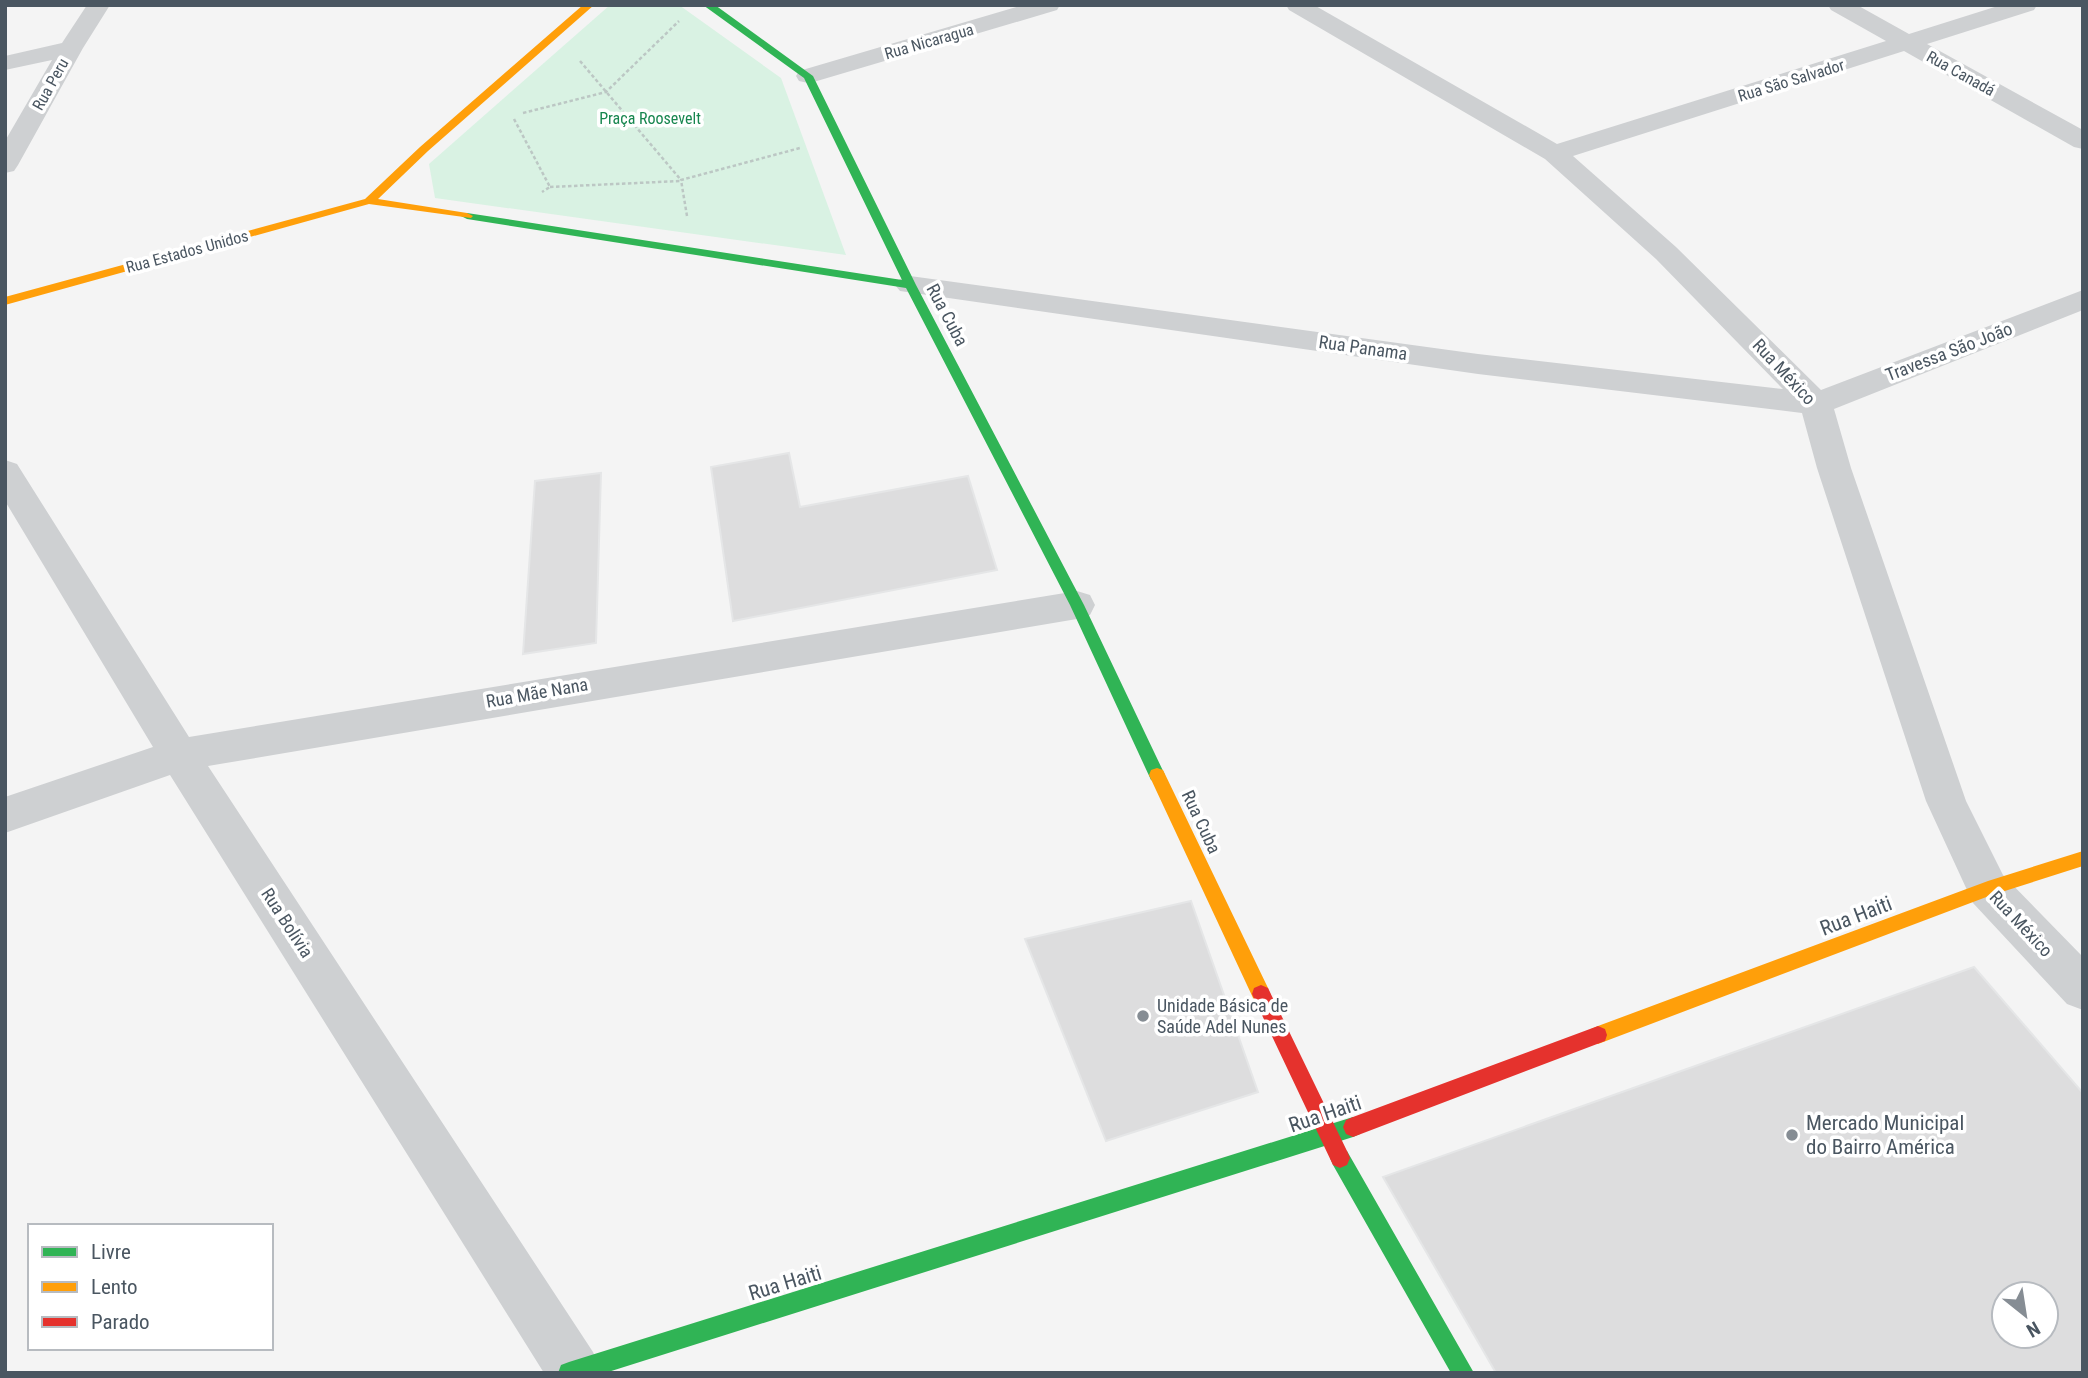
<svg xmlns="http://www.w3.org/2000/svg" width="2088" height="1378" font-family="'Roboto Condensed',sans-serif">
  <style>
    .green { fill: #d9f2e3 }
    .building { fill: #ddddde; stroke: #e5e6e7; stroke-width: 2; fill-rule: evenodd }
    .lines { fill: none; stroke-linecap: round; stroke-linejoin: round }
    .path { stroke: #bcc7c4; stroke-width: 2.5; stroke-dasharray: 3.5 2.5; stroke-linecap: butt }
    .street { fill: #ced0d2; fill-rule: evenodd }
    .fast { fill: #30b455; fill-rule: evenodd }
    .slow { fill: #ff9f0a; fill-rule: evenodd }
    .jam { fill: #e5322d; fill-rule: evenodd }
    .poi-dot { fill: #868d94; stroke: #fff; stroke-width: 2.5 }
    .labels { text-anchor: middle; stroke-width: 7; stroke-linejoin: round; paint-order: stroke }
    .far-street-label { font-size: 16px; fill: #4a5661; stroke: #fff }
    .far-park-label { font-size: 16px; fill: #17864f; stroke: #fff }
    .street-label { font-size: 18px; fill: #4a5661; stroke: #fff }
    .poi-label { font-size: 18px; fill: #4a5661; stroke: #fff; text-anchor: start }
    .near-street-label { font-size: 21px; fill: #4a5661; stroke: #fff }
    .near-poi-label { font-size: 21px; fill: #4a5661; stroke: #fff; text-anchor: start }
  </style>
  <rect width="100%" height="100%" fill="#f4f4f4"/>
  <!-- green -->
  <path class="green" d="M610,5H679L781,78L846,255L435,198L429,164Z"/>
  <!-- building -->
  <path class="building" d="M789,453L800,507L968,476L997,570L733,621L711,467Z
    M601,473L596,643L523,654L535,481Z
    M1191,901L1258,1092L1106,1141L1025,939Z
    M1974,967L2083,1093V1373H1496L1383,1177ZM2004,1294H2046V1336H2004Z"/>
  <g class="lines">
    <!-- path -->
    <path class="path" d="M580,61L681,180
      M523,113L606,92L679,21
      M514,119L550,187L542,192
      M550,187L680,181
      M687,216L681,180L800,148"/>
    <!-- street -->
    <path class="street" d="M87,5H110L83,48L18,165L14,171L5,173V141L52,60L5,70V56L62,43Z
      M1023,5H1060L1057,10L817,81L808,83L799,81L796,76L799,71Z
      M1286,5H1314L1557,144L1886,41L1831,10L1828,5H1857L1909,34L2001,5H2037L2034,10L1927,44L2083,130V149L2074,147L1904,51L1573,156L1676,247L1821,390L2083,290V310L1834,409L1851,468L1966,801L2003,875L2083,957V1010L2067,1004L1973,903L1926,801L1817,468L1802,413L1478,374L900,291L895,285L900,279L910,276L1478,354L1783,389L1656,259L1545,159L1289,10Z
      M5,460L17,464L189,737L1077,591L1090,595L1095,605L1090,615L1077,619L208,766L593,1352L601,1371L544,1373L170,775L5,833V797L153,747L5,501Z"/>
    <!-- fast -->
    <path class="fast" d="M703,5H715L813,76L916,285L1084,605L1165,775L1163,780L1157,782L1151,780L1070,605L906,288L467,219L461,216L467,213L902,280L804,78Z
      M1353,1117L1360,1120L1363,1127L1360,1134L1353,1137L605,1373H558L561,1365L569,1362Z
      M1340,1148L1347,1151L1474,1373H1451L1333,1165L1330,1158L1333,1151Z"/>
    <!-- slow -->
    <path class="slow" d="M583,5H594L428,151L378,199L467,213L473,216L471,218L369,204L5,305V297L365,199L420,147Z
      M1157,768L1163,770L1268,988L1270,994L1268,1000L1261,1003L1254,1000L1149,775L1151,770Z
      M2083,851V866L1989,896L1598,1044L1591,1041L1589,1035L1591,1029L1598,1026L1988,881Z"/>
    <!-- jam -->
    <path class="jam" d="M1261,985L1268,988L1347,1151L1350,1158L1347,1165L1340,1168L1333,1165L1252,994L1254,988Z
      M1598,1026L1605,1029L1607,1035L1605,1041L1353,1137L1346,1134L1343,1127L1346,1120L1353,1117Z"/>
  </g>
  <!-- markers -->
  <g class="poi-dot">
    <circle cx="1143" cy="1016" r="7"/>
    <circle cx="1792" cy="1135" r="7"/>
  </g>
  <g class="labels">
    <!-- far-street labels -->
    <g class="far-street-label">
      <text transform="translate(929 41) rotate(-16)" y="6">Rua Nicaragua</text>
      <text transform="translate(1961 73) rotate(29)" y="6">Rua Canadá</text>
      <text transform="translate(1791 80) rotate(-17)" y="6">Rua São Salvador</text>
      <text transform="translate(50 84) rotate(-61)" y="6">Rua Peru</text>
      <text transform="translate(187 251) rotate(-15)" y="6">Rua Estados Unidos</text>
    </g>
    <!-- far-park labels -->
    <g class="far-park-label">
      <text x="650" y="124">Praça Roosevelt</text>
    </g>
    <!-- street labels -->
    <g class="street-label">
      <text transform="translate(947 315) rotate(62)" y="6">Rua Cuba</text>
      <text transform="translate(1363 348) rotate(8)" y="6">Rua Panama</text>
      <text transform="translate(1949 352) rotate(-21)" y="6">Travessa São João</text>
      <text transform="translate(1784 372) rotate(47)" y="6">Rua México</text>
      <text transform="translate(537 693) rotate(-10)" y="6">Rua Mãe Nana</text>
      <text transform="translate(1201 822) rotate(65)" y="6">Rua Cuba</text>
      <text transform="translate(287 923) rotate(57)" y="6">Rua Bolívia</text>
      <text transform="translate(2021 924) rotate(47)" y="6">Rua México</text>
    </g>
    <!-- poi labels -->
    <g class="poi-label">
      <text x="1157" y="1012">Unidade Básica de<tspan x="1157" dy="21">Saúde Adel Nunes</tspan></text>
    </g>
    <!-- near-street labels -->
    <g class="near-street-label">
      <text transform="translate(1856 916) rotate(-21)" y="7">Rua Haiti</text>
      <text transform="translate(1325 1114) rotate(-19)" y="7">Rua Haiti</text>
      <text transform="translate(785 1283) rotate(-17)" y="7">Rua Haiti</text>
    </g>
    <!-- near-poi labels -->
    <g class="near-poi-label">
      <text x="1806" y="1130">Mercado Municipal<tspan x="1806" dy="24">do Bairro América</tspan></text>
    </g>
  </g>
  <!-- border -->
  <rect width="2088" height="1378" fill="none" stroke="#4a5661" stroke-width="14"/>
  <!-- legend -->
  <rect x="28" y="1224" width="245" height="126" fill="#ffffff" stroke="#b7bbc0" stroke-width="2"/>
  <rect x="42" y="1247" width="35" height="10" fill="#30b455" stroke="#b7bbc0" stroke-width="2"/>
  <text x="91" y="1259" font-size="21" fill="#4a5661">Livre</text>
  <rect x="42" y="1282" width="35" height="10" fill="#ff9f0a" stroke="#b7bbc0" stroke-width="2"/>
  <text x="91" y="1294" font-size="21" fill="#4a5661">Lento</text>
  <rect x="42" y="1317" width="35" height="10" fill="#e5322d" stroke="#b7bbc0" stroke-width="2"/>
  <text x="91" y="1329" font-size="21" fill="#4a5661">Parado</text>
  <!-- north arrow -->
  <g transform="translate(2025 1315) rotate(150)"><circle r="33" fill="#ffffff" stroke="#b7bbc0" stroke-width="2"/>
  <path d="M0-5L12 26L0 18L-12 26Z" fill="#868d94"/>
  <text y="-10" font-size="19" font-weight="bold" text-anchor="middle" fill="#4a5661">N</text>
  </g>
</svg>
